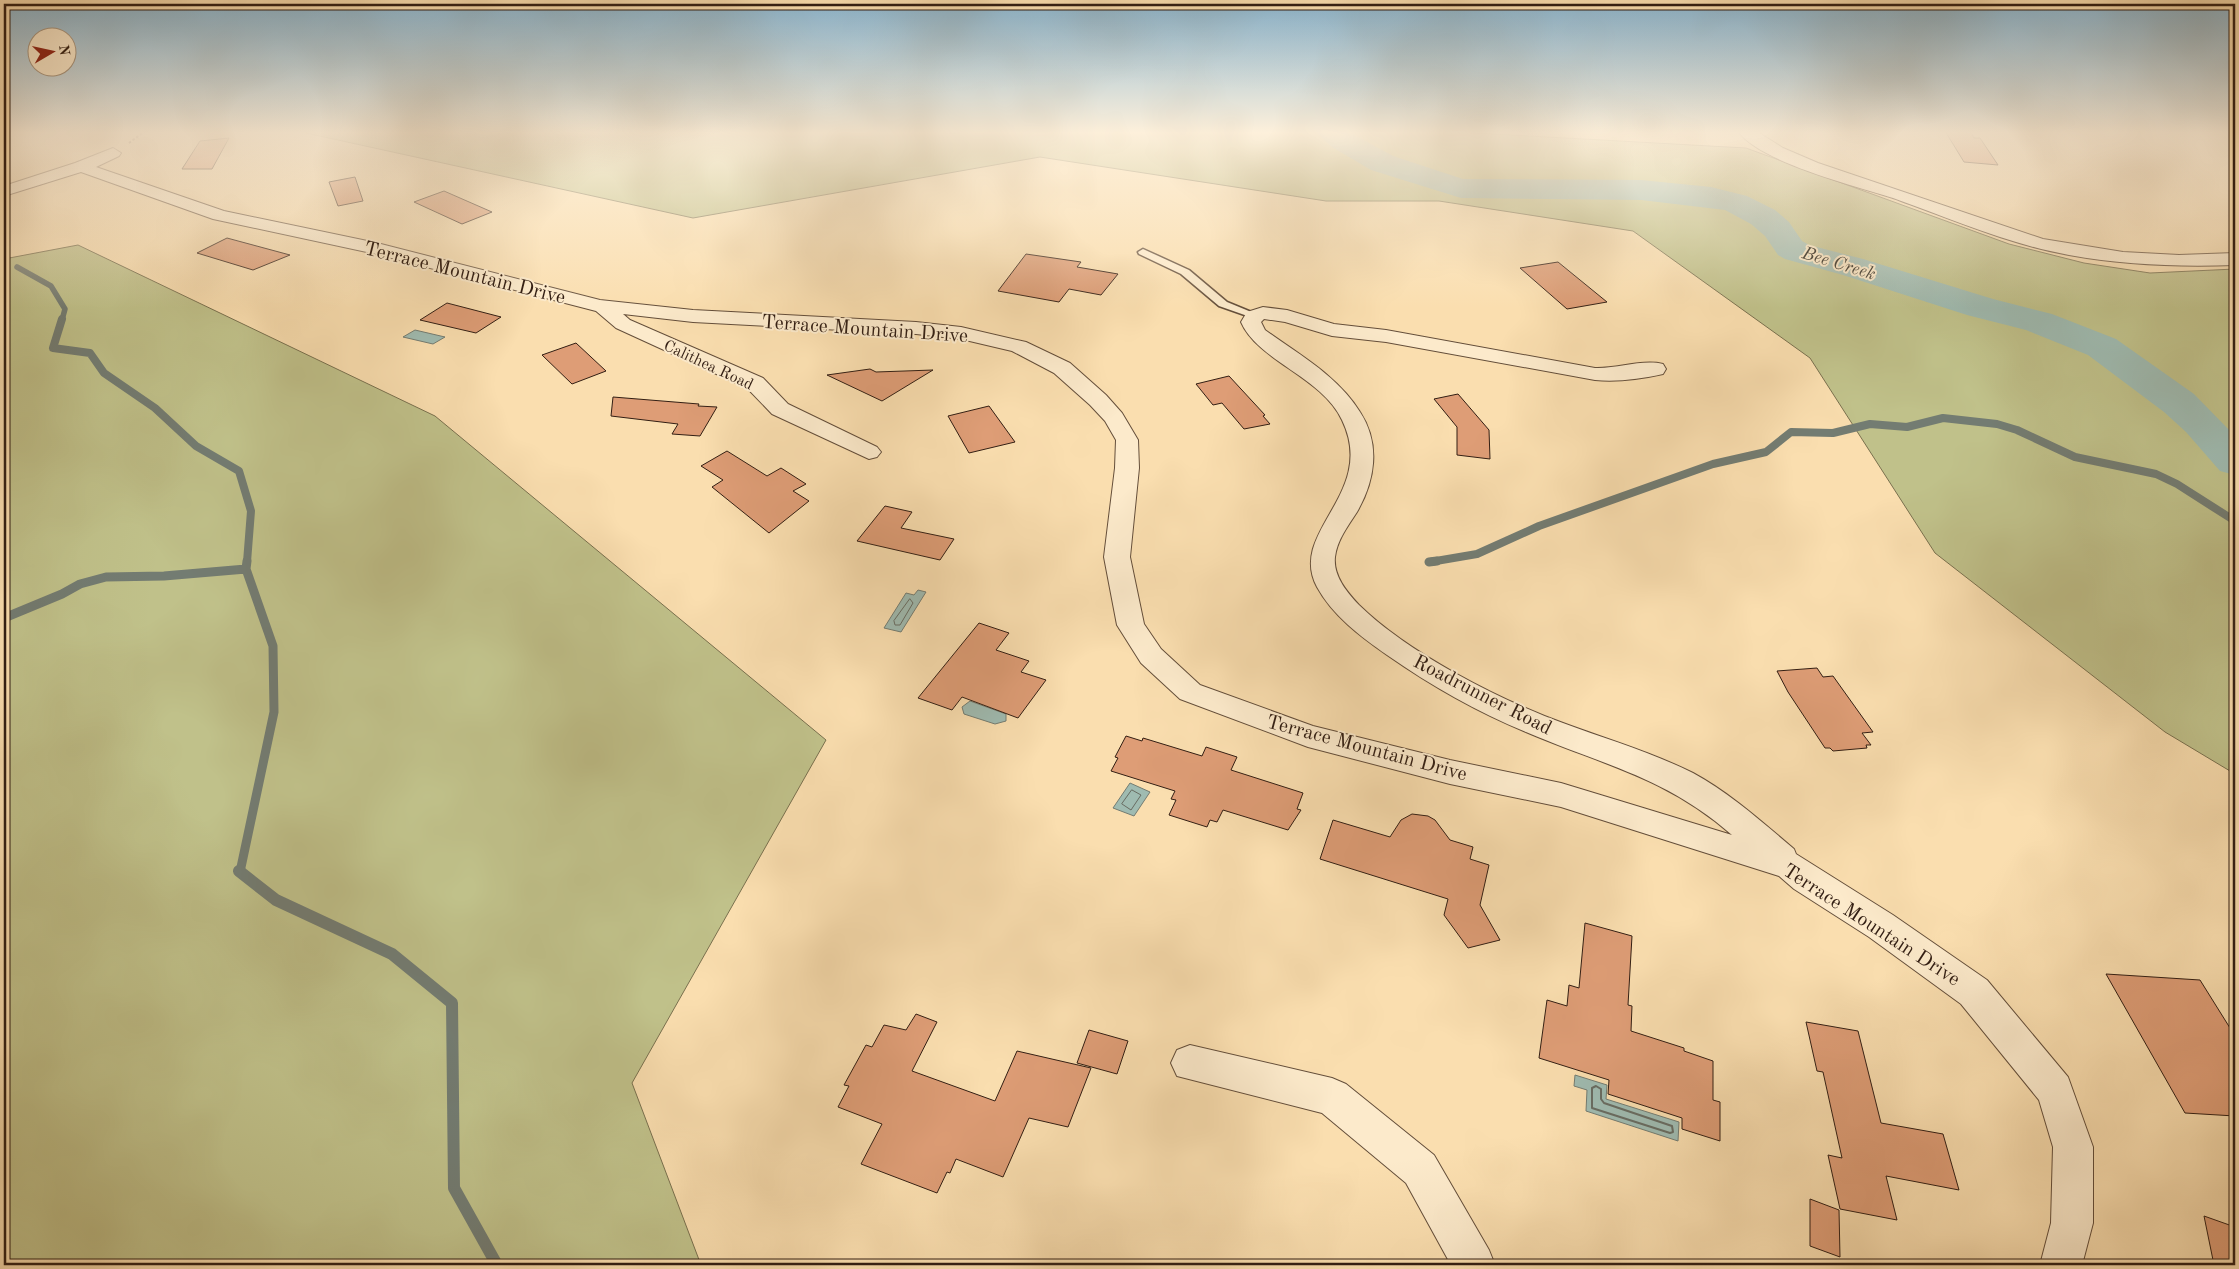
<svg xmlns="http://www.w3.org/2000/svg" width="2239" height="1269" font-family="'Old Standard TT',serif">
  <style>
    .green { fill: #c0c18a; stroke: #79704e }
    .water { fill: #9fbbb1; stroke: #737c72 }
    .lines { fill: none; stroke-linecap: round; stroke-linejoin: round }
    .shore-far1 { stroke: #686c62; stroke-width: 1 }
    .shore { stroke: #686c62; stroke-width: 2 }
    .stream-far3 { stroke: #737c72; stroke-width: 5.5 }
    .stream-far2 { stroke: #737c72; stroke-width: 8 }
    .stream-far1 { stroke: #737c72; stroke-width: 9 }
    .stream { stroke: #737c72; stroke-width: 12 }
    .river { fill: #9fbbb1; fill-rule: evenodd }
    .building { fill: #de9d76; stroke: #321e13 }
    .service-casing { stroke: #644e3a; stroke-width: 3 }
    .minor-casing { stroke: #644e3a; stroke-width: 2 }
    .path { stroke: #321e13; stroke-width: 2; stroke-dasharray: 2.5 2; stroke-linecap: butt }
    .service { fill: #fceacb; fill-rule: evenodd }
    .minor { fill: #fceacb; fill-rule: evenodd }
    .labels { text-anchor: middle; stroke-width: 4; stroke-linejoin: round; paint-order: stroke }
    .far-street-label { font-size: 16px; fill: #321e13; stroke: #fceacb }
    .far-water-label { font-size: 18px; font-style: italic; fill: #534d42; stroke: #fceacb }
    .street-label { font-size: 20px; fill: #321e13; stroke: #fceacb }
  </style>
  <rect width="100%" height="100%" fill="#fadeaf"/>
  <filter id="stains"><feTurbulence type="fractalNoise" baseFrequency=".004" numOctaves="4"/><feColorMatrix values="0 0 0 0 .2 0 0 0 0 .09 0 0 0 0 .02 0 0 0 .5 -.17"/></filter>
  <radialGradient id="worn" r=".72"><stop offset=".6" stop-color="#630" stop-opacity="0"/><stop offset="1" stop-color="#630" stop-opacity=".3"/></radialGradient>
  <!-- green -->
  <path class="green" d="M297,131H1439L1746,148L2009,244L2084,263L2150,273L2235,269V774L2165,732L1935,553L1810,358L1633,231L1439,201H1326L1040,157L693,218Z
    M78,245L435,416L826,740L632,1083L701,1265H4V259Z"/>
  <!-- water -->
  <path class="water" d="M415,330L445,337L433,344L403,337Z
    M918,590L926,592L901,632L884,628L906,593L914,595Z
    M970,701L1006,714V721L995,724L964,714L962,707Z
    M1130,783L1150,792L1134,816L1113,808Z
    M1575,1075L1607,1085L1606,1099L1679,1122L1678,1141L1586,1111L1587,1090L1574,1086Z"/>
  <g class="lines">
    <!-- shore-far1 -->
    <path class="shore-far1" d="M910,599L913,603L900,625H895L894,621Z
      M1132,790L1141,795L1131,810L1122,804Z"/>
    <!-- shore -->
    <path class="shore" d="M1596,1086L1601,1089V1099L1604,1103L1672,1126L1673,1132L1670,1133L1592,1108V1088Z"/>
    <!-- stream-far3 -->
    <path class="stream-far3" d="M949,131H960
      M17,267L51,286L65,309L62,320"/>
    <!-- stream-far2 -->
    <path class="stream-far2" d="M62,319L53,348L90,353L104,373L155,408L196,446L239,471L251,511L247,562
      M1430,562L1477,554L1539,526L1713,464L1766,452L1791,432L1833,433L1870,424L1907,427L1943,418L1997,424L2017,430L2075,457L2156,474L2177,484L2235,521"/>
    <!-- stream-far1 -->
    <path class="stream-far1" d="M1429,562L1437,561
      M4,618L62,594L80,584L106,577L164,576L246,569
      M240,872L274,712L273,646L246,569L247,561"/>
    <!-- stream -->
    <path class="stream" d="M239,871L276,900L392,954L452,1003L454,1188L497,1265"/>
    <!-- river -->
    <path class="river" d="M1314,131H1347L1393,156L1463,179L1641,180L1711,187L1747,196L1775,210L1789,222L1802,241L1809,245L1863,259L1993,299L2052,314L2116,339L2194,394L2235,436V475L2220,471L2186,432L2164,412L2088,355L2026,330L1967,315L1843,275L1785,259L1778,255L1765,236L1751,224L1725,210L1641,200L1461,198L1371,170L1332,147Z"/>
  </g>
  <!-- building -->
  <path class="building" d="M1945,131L1971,132L1974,138H1980L1998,165L1964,162Z
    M229,138L212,169H182L200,141Z
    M355,177L363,201L338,206L329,182Z
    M444,191L492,212L462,224L414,202Z
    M227,238L290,255L253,270L197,253Z
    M1026,254L1081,262L1077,267L1118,274L1101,295L1069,289L1059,302L998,291Z
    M1558,262L1607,302L1567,309L1520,268Z
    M447,303L501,317L476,333L420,320Z
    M576,343L606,371L572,384L542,355Z
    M870,369L876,372L933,370L882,401L827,375Z
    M1229,376L1265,415L1263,416L1270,424L1244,429L1222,403L1213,405L1196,384Z
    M1458,394L1489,430L1490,459L1457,455V427L1434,399Z
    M613,397L699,404L698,406L717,407L700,436L672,434L678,424L611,416Z
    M989,406L1015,442L969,453L948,416Z
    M727,451L767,476L781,468L806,484L793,491L809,501L769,533L712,487L723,480L701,466Z
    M885,506L912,512L901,528L954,539L940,560L857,541Z
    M979,623L1009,633L996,650L1029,661L1021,672L1046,680L1018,718L962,697L952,710L918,698Z
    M1817,668L1823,677L1833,676L1873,732L1862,733L1871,745H1866L1867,748L1833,751L1830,748H1825L1788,692L1777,671Z
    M1126,736L1142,741L1143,738L1202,756L1206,747L1237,757L1231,770L1303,793L1297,809L1301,810L1288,830L1223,810L1217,822L1210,820L1207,827L1169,815L1176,800L1171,799L1175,791L1111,771L1118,758L1115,757Z
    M1412,814L1428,816L1435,820L1450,840L1473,847L1470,859L1489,865L1480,905L1500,940L1468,948L1444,915L1448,899L1320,859L1333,820L1390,837L1401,820Z
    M1585,923L1632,936L1628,1005L1632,1006L1631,1031L1684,1048V1051L1713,1061V1100L1720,1102V1141L1682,1129V1118L1608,1094L1609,1080L1539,1058L1547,1000L1567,1006L1569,985L1579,988Z
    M2106,974L2200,980L2235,1036V1116L2185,1113Z
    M916,1014L937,1022L912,1071L995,1101L1017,1051L1091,1068L1068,1127L1029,1118L1003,1177L956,1159L950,1173L947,1172L937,1193L861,1164L882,1124L838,1107L849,1086L844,1085L866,1045L872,1047L884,1025L906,1030Z
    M1806,1022L1858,1031L1881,1123L1943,1134L1959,1190L1886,1176L1897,1220L1840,1209L1828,1155L1842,1158L1823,1072L1817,1071Z
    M1089,1030L1128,1041L1117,1074L1077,1063Z
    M1810,1199L1839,1210L1840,1257L1810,1246Z
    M2204,1216L2235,1227V1265H2214Z"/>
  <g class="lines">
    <defs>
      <path id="service" d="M1143,249L1189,270L1227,302L1261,316L1256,319L1219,306L1181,274L1139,254L1138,252Z"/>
      <path id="minor" d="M1738,131H1756L1783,148L1818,163L2043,239L2123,252L2179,255L2235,253V265C2180,267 2124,265 2069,255C2008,244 1952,219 1893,198C1856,186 1759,162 1738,131Z
        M113,148L121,153L119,156L96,167L224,211L377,243L600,300L693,310L916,322L961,327L1026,342L1070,363L1106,395L1122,413L1138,440L1139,468L1130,557L1144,624L1161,649L1200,685L1313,726L1450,760L1561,783L1732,835C1666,777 1603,765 1526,732C1477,712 1430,685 1387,655C1360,636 1333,616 1317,587C1287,531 1378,494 1342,420C1322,377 1258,361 1241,322L1247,312L1263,307L1287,310L1334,324L1386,330L1595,368C1617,369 1642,359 1663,364L1666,369L1663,374C1641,379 1617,382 1595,380L1386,342L1332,336L1285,322L1264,319L1261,322L1265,330C1298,354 1338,376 1360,412C1381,444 1375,481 1357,512C1348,526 1337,540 1335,557C1333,576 1347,592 1359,605C1408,653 1498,699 1563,723C1606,739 1651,752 1693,773C1730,793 1762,822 1794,849L1796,854L1893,915L1987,980L2068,1077L2093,1147V1223L2082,1265H2040L2051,1223L2053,1147L2039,1100L1961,1004L1869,937L1794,889L1779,876L1561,807L1450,784L1308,747L1180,699L1141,663L1117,625L1104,557L1115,468L1116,440L1105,421L1090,405L1054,373L1012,351L961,339L916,334L693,322L623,314L630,320L763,378L788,404L877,447L881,452L877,457L869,459L772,414L747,388L616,328L596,311L376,254L213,219L81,172L4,196V186L75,163Z
        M1190,1045L1332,1078L1346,1084L1434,1155L1489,1250L1495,1265H1451L1406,1183L1322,1113L1177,1076L1171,1063L1177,1050Z"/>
    </defs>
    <!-- service casing -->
    <use href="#service" class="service-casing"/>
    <!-- minor casing -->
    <use href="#minor" class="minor-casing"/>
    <!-- path -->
    <path class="path" d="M129,143L145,131"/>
    <!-- service -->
    <use href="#service" class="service"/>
    <!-- minor -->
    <use href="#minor" class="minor"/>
  </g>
  <!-- sky -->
  <linearGradient id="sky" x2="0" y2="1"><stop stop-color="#8bb7d2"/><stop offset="0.43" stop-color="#fdf0db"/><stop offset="1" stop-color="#fdf0db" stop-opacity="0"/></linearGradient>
  <rect width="2239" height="308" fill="url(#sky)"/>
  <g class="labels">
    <!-- far-street labels -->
    <g class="far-street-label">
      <text transform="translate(709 364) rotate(25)" y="6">Calithea Road</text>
    </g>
    <!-- far-water labels -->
    <g class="far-water-label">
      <text transform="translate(1839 263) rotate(17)" y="6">Bee Creek</text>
    </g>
    <!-- street labels -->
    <g class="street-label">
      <text transform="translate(465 272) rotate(14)" y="7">Terrace Mountain Drive</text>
      <text transform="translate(865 328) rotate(4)" y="7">Terrace Mountain Drive</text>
      <text transform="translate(1483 694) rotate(27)" y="7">Roadrunner Road</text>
      <text transform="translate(1367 747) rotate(15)" y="7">Terrace Mountain Drive</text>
      <text transform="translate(1872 924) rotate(33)" y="7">Terrace Mountain Drive</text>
    </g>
  </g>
  <!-- margin -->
  <rect width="2239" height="1269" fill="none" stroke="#fadeaf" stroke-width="20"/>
  <rect x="5" y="5" width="2229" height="1259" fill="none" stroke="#321e13" stroke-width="2.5"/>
  <rect x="10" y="10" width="2219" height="1249" fill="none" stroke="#321e13"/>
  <!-- north arrow -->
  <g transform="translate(52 52) rotate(81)"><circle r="24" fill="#fceacb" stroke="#ab9881"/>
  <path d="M0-4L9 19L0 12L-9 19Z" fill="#8f2418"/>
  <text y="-8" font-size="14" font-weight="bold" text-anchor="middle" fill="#321e13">N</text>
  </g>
  <rect width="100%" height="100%" filter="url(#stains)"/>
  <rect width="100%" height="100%" fill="url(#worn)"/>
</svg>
